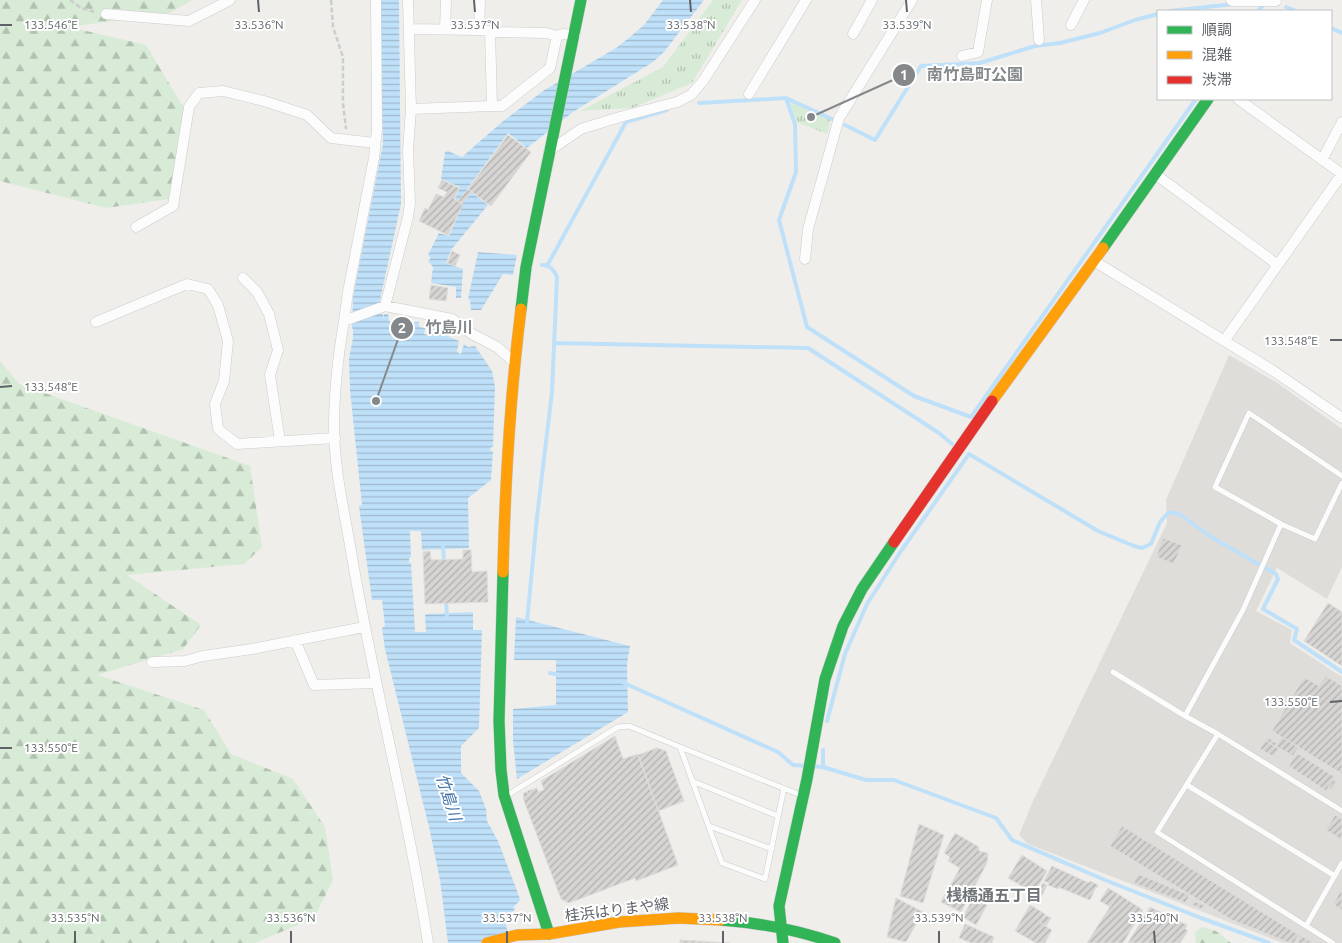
<svg xmlns="http://www.w3.org/2000/svg" width="1342" height="943" font-family="Ubuntu,'Noto Sans JP',sans-serif">
  <style>
    .industrial { fill: #dfddda }
    .grass { fill: url(#grass-tufts) }
    .forest { fill: url(#forest-firs) }
    .water { fill: url(#water-rules) }
    .lines { fill: none; stroke-linecap: round; stroke-linejoin: round }
    .stream { stroke: #bfe0f9; stroke-width: 4 }
    .building { fill: url(#building-hatch); stroke: #deddd9 }
    .lane-casing { stroke: #cbcccc; stroke-width: 6 }
    .street-casing { stroke: #cbcccc; stroke-width: 11 }
    .fast-casing { stroke: #cacacb; stroke-width: 12 }
    .slow-casing { stroke: #cacacb; stroke-width: 12 }
    .jam-casing { stroke: #cacacb; stroke-width: 12 }
    .path { stroke: #cacfcc; stroke-width: 2.5; stroke-dasharray: 5 2.5; stroke-linecap: butt }
    .lane { stroke: #fdfcfc; stroke-width: 5 }
    .street { stroke: #fdfcfc; stroke-width: 10 }
    .fast { stroke: #30b455; stroke-width: 11 }
    .slow { stroke: #ff9f0a; stroke-width: 11 }
    .jam { stroke: #e5322d; stroke-width: 11 }
    .ticks { fill: none; stroke: #5f6368; stroke-width: 2 }
    .labels { text-anchor: middle; stroke-width: 4; stroke-linejoin: round; paint-order: stroke }
    .street-label { font-size: 15px; fill: #5f6368; stroke: #fff }
    .water-label { font-size: 16px; font-style: italic; fill: #4174aa; stroke: #fff }
    .neighbourhood-label { font-size: 16px; font-weight: bold; fill: #70757a; stroke: #fff }
    .ticks-label { font-size: 12px; text-anchor: middle; fill: #5f6368; stroke: #fff; stroke-width: 4; stroke-linejoin: round; paint-order: stroke }
    .leader { fill: none; stroke: #84888a; stroke-width: 2 }
    .callout-dot { fill: #84888a; stroke: #fff; stroke-width: 2 }
    .mark-label { font-size: 15px; text-anchor: middle; font-weight: bold; fill: #fff }
    .callout-label { font-size: 16px; text-anchor: middle; font-weight: bold; fill: #84888a; stroke: #fff; stroke-width: 4; stroke-linejoin: round; paint-order: stroke }
  </style>
  <defs>
    <pattern id="grass-tufts" width="24" height="20" patternUnits="userSpaceOnUse" patternTransform="scale(1.25)"><rect width="24" height="20" fill="#d8ebd6"/><path d="M3 7l-1-3M5 7V3M7 7l1-3M15 17l-1-3M17 17v-4M19 17l1-3" fill="none" stroke="#b2c2b1"/></pattern>
    <pattern id="forest-firs" width="22" height="20" patternUnits="userSpaceOnUse" patternTransform="scale(1.25)"><rect width="22" height="20" fill="#d8ebd6"/><path d="M5 1l3.5 6h-7zM16 11l3.5 6h-7z" fill="#b2c2b1"/></pattern>
    <pattern id="water-rules" width="6" height="5" patternUnits="userSpaceOnUse" patternTransform="scale(1.25)"><rect width="6" height="5" fill="#bfe0f9"/><path d="M0 2.5h6" fill="none" stroke="#9eb9cd"/></pattern>
    <pattern id="building-hatch" width="6" height="6" patternUnits="userSpaceOnUse" patternTransform="scale(1.25)"><rect width="6" height="6" fill="#d6d5d3"/><path d="M-1 1l2-2M0 6l6-6M5 7l2-2" fill="none" stroke="#b1b0af"/></pattern>
  </defs>
  <rect width="100%" height="100%" fill="#efeeea"/>
  <!-- industrial -->
  <path class="industrial" d="M1229,355L1276,382L1342,429V567L1327,599L1277,568L1256,611L1292,630L1290,643L1342,677V943H1283L1028,844L1019,835L1033,801L1167,523L1166,500Z"/>
  <!-- grass -->
  <path class="grass" d="M713,0H742L692,83L632,108L580,111L663,67Z
    M789,100L831,119L827,134L797,122Z"/>
  <!-- forest -->
  <path class="forest" d="M0,0H192L170,13L69,27L146,45L184,108L169,199L106,208L0,181Z
    M0,361L19,384L250,466L262,547L244,564L127,575L201,625L183,649L97,675L204,710L231,754L293,779L325,827L333,880L314,918L255,943H0Z
    M1202,927L1216,931L1231,943H1196L1195,932Z"/>
  <!-- water -->
  <path class="water" d="M380,0H399L401,204L380,300L381,314H383L384,320V314H388L389,321L396,323L398,316L399,318L403,319L405,317L404,325L409,327L413,326L414,322H419V327L425,328L424,334L429,335L430,327L448,331L449,337L459,341L457,352L461,354L464,344L468,347L475,346L492,371L495,387L493,447H491L490,451H493L491,480L468,498L469,548L422,550L421,531H410L411,557L409,559V563H411L415,632H426L425,615L427,614L473,612V630H482L479,728L461,746V773L479,791L486,809L487,821L498,841L519,896L520,900L513,908L515,909L505,921L510,943H448L440,880L429,827L385,649L382,628L385,626L382,600H372L359,506L362,505L350,390L349,358L353,338V329L352,328L353,297L383,144Z
    M663,0H704L664,52L653,62L573,112L527,148L508,133L467,189L488,205L451,250L446,263L463,269L461,298H456V287L431,283L433,267L428,261L431,258L428,255L439,233L449,236L463,204L455,199L460,187L441,179L445,152L448,151L462,157L502,122L543,91L616,48L630,37L644,25Z
    M478,252L517,255L513,275L503,274L481,310H471L470,300L468,299Z
    M516,617L630,646L627,664L628,712L517,779L513,741V709L556,705V660H514Z"/>
  <g class="lines">
    <!-- stream -->
    <path class="stream" d="M1286,7L1296,11
      M1170,11L1234,4
      M1258,11L1264,4
      M1331,28L1342,33
      M786,98L795,124L796,172L779,220L807,327L914,396L971,417L1196,99
      M699,103L786,98L832,119
      M845,125L875,140L921,66L980,63L1035,46L1060,43L1100,33L1135,20L1158,14
      M547,266L626,122L667,110
      M554,343L808,348L939,433L952,444
      M443,545L444,563
      M446,600L447,618
      M527,622L537,517L552,392L557,277C555,271 549,264 542,265
      M550,673L560,675
      M624,683L778,752L793,765L823,767L866,780H894L996,818L1012,840L1105,880L1201,918L1269,943
      M827,721L845,654L867,604L901,551L969,454L1098,531L1134,546L1142,548L1151,544L1160,522L1168,513H1177L1181,515L1211,537L1276,574L1278,579L1263,609L1297,629L1294,640L1342,672
      M823,767V750"/>
  </g>
  <!-- building -->
  <path class="building" d="M508,135L531,152L491,206L468,189Z
    M442,180L459,188L454,199L463,204L448,235L419,221L425,208L428,210L436,194L444,197L447,192L438,188Z
    M468,189L472,192L462,203L458,201Z
    M452,251L460,255L455,266L447,263Z
    M431,285L448,288L446,301L429,299Z
    M1163,538L1182,545L1174,564L1156,557Z
    M463,550H471L472,572L487,571L488,602L425,604L423,552L430,551L431,560L463,559Z
    M1328,603L1342,612V666L1304,641Z
    M1326,676L1342,686V774L1272,731L1304,677L1319,686Z
    M615,736L623,759L638,754L678,865L636,881L635,878L569,903L561,899L523,798L524,797L523,793L527,792L529,795L527,791L537,788L538,792L544,790L541,781Z
    M1268,737L1277,744L1275,747L1266,740Z
    M1282,737L1299,747L1293,756L1276,746Z
    M1265,740L1279,749L1274,757L1260,749Z
    M657,748L666,751L684,801L658,811L638,755Z
    M1297,753L1335,777L1326,791L1289,766Z
    M1333,780L1337,782L1331,791L1328,788Z
    M1335,815L1342,819V840L1326,830Z
    M919,824L944,835L923,903L900,896Z
    M1122,826L1299,935L1294,943H1290L1232,920L1110,846Z
    M955,833L979,847V851L988,853L987,863L961,912L941,902L960,868L948,861L950,857L944,853Z
    M1022,855L1047,871L1034,893L1008,878Z
    M1052,866L1089,883L1090,881L1098,885V887H1096L1090,900L1058,887V889L1048,885L1049,883L1044,881Z
    M1138,874L1189,895L1186,903L1134,883Z
    M1043,883L1047,885L1041,897L1037,894Z
    M1108,888L1118,894L1110,907L1100,901Z
    M1342,889V910L1333,904Z
    M1118,894L1143,910L1123,943H1087Z
    M896,898L923,912L906,942L887,937Z
    M973,898L987,905L976,925L963,917Z
    M1193,901L1204,905L1202,909L1192,905Z
    M1030,905L1045,914L1040,923L1052,930L1045,943H1036L1015,931Z
    M1150,907L1187,925L1185,929L1188,931L1180,943H1128Z
    M1045,915L1051,918L1046,926L1040,923Z
    M965,924L994,937L992,943H971L959,938Z
    M1300,935L1313,943H1297Z
    M680,940L730,943H680Z"/>
  <g class="lines">
    <defs>
      <path id="lane" d="M1342,476L1249,413L1215,487L1281,524L1315,539L1342,483
        M1281,524L1243,610L1185,716L1218,734L1157,832L1333,943
        M1113,672L1185,716
        M1218,734L1342,811
        M692,781L778,816
        M1187,785L1335,876
        M784,788L765,879L722,863L680,747L803,796
        M506,796L618,727L629,726L680,747
        M709,826L772,849
        M1306,926L1342,863"/>
      <path id="street" d="M376,0L377,129L374,158L348,292L344,321L385,306L452,319L472,334L497,347L514,362
        M1036,0L1039,40
        M1231,0L1232,1H1276
        M106,14L189,21L230,0
        M1071,25L1084,0
        M409,29L479,30L499,32L546,33L557,36L563,34L575,35
        M445,29L446,0
        M479,30L480,0
        M853,34L872,0
        M962,56L978,52L987,0
        M749,94L806,0
        M492,106H502L550,68L557,36
        M411,109L492,106L490,31
        M549,151L581,129L620,117L677,102L691,95L703,81L755,0
        M1322,160L1342,122
        M1155,174L1278,265
        M136,227L173,206L189,107L199,93L223,91L264,101L307,115L331,138L375,143
        M805,259L808,229L839,118L912,0
        M1094,261L1275,372L1342,418
        M243,278L257,292L269,314L278,350L270,375L280,441
        M385,306L408,217L410,203L408,150L411,109L408,0
        M344,321C338,357 334,391 334,426C334,470 345,514 352,557C374,687 408,813 428,943
        M96,322L187,284L208,289L218,305L228,341L224,381L215,404L218,429L237,444L335,438
        M1224,341L1342,174L1238,99
        M295,640L314,685L376,683
        M152,662L185,661L203,656L252,649L364,627"/>
      <path id="fast" d="M1103,248L1208,99
        M521,309L526,267L581,0
        M503,572L499,721L501,770L504,795L549,934
        M721,920C760,923 798,930 835,943
        M783,943L779,906L807,779L825,679L843,626L862,589L894,542"/>
      <path id="slow" d="M992,401L1103,248
        M503,572C505,484 510,397 521,309
        M487,943L517,935L549,934L619,922L679,918L721,920"/>
      <path id="jam" d="M894,542L992,401"/>
    </defs>
    <!-- lane casing -->
    <use href="#lane" class="lane-casing"/>
    <!-- street casing -->
    <use href="#street" class="street-casing"/>
    <!-- fast casing -->
    <use href="#fast" class="fast-casing"/>
    <!-- slow casing -->
    <use href="#slow" class="slow-casing"/>
    <!-- jam casing -->
    <use href="#jam" class="jam-casing"/>
    <!-- path -->
    <path class="path" d="M70,0L81,8L95,12
      M331,0L333,27L343,57V103L346,129"/>
    <!-- lane -->
    <use href="#lane" class="lane"/>
    <!-- street -->
    <use href="#street" class="street"/>
    <!-- fast -->
    <use href="#fast" class="fast"/>
    <!-- slow -->
    <use href="#slow" class="slow"/>
    <!-- jam -->
    <use href="#jam" class="jam"/>
  </g>
  <!-- ticks -->
  <path class="ticks" d="M258,0L259,12M474,0L475,12M690,0L691,12M906,0L907,12M0,25H12M1330,340H1342M0,387L12,386M1330,702L1342,701M0,748H12M75,931V943M291,931V943M507,931V943M723,931V943M939,931V943M1154,931L1155,943"/>
  <g class="labels">
    <!-- street labels -->
    <g class="street-label">
      <text transform="translate(617 910) rotate(-7)" y="5">桂浜はりまや線</text>
    </g>
    <!-- water labels -->
    <g class="water-label">
      <text transform="translate(449 797) rotate(72)" y="6">竹島川</text>
    </g>
    <!-- neighbourhood labels -->
    <g class="neighbourhood-label">
      <text x="994" y="901">桟橋通五丁目</text>
    </g>
  </g>
  <g class="ticks-label">
    <text x="51" y="29">133.546°E</text>
    <text x="259" y="29">33.536°N</text>
    <text x="475" y="29">33.537°N</text>
    <text x="691" y="29">33.538°N</text>
    <text x="907" y="29">33.539°N</text>
    <text x="1291" y="345">133.548°E</text>
    <text x="51" y="391">133.548°E</text>
    <text x="1291" y="706">133.550°E</text>
    <text x="51" y="752">133.550°E</text>
    <text x="75" y="922">33.535°N</text>
    <text x="291" y="922">33.536°N</text>
    <text x="507" y="922">33.537°N</text>
    <text x="723" y="922">33.538°N</text>
    <text x="939" y="922">33.539°N</text>
    <text x="1154" y="922">33.540°N</text>
  </g>
  <!-- callouts -->
  <path class="leader" d="M811 117L904 75M376 401L402 328"/>
  <g class="callout-dot">
    <circle cx="811" cy="117" r="5"/>
    <circle cx="376" cy="401" r="5"/>
    <circle cx="904" cy="75" r="12"/>
    <circle cx="402" cy="328" r="12"/>
  </g>
  <g class="mark-label">
    <text x="904" y="80">1</text>
    <text x="402" y="333">2</text>
  </g>
  <g class="callout-label">
    <text x="975" y="80">南竹島町公園</text>
    <text x="449" y="333">竹島川</text>
  </g>
  <!-- legend -->
  <rect x="1157" y="10" width="175" height="90" fill="#ffffff" stroke="#bfc1c3"/>
  <rect x="1167" y="26" width="25" height="8" fill="#30b455" stroke="#bfc1c3"/>
  <text x="1202" y="35" font-size="15" fill="#5f6368">順調</text>
  <rect x="1167" y="51" width="25" height="8" fill="#ff9f0a" stroke="#bfc1c3"/>
  <text x="1202" y="60" font-size="15" fill="#5f6368">混雑</text>
  <rect x="1167" y="76" width="25" height="8" fill="#e5322d" stroke="#bfc1c3"/>
  <text x="1202" y="85" font-size="15" fill="#5f6368">渋滞</text>
</svg>
